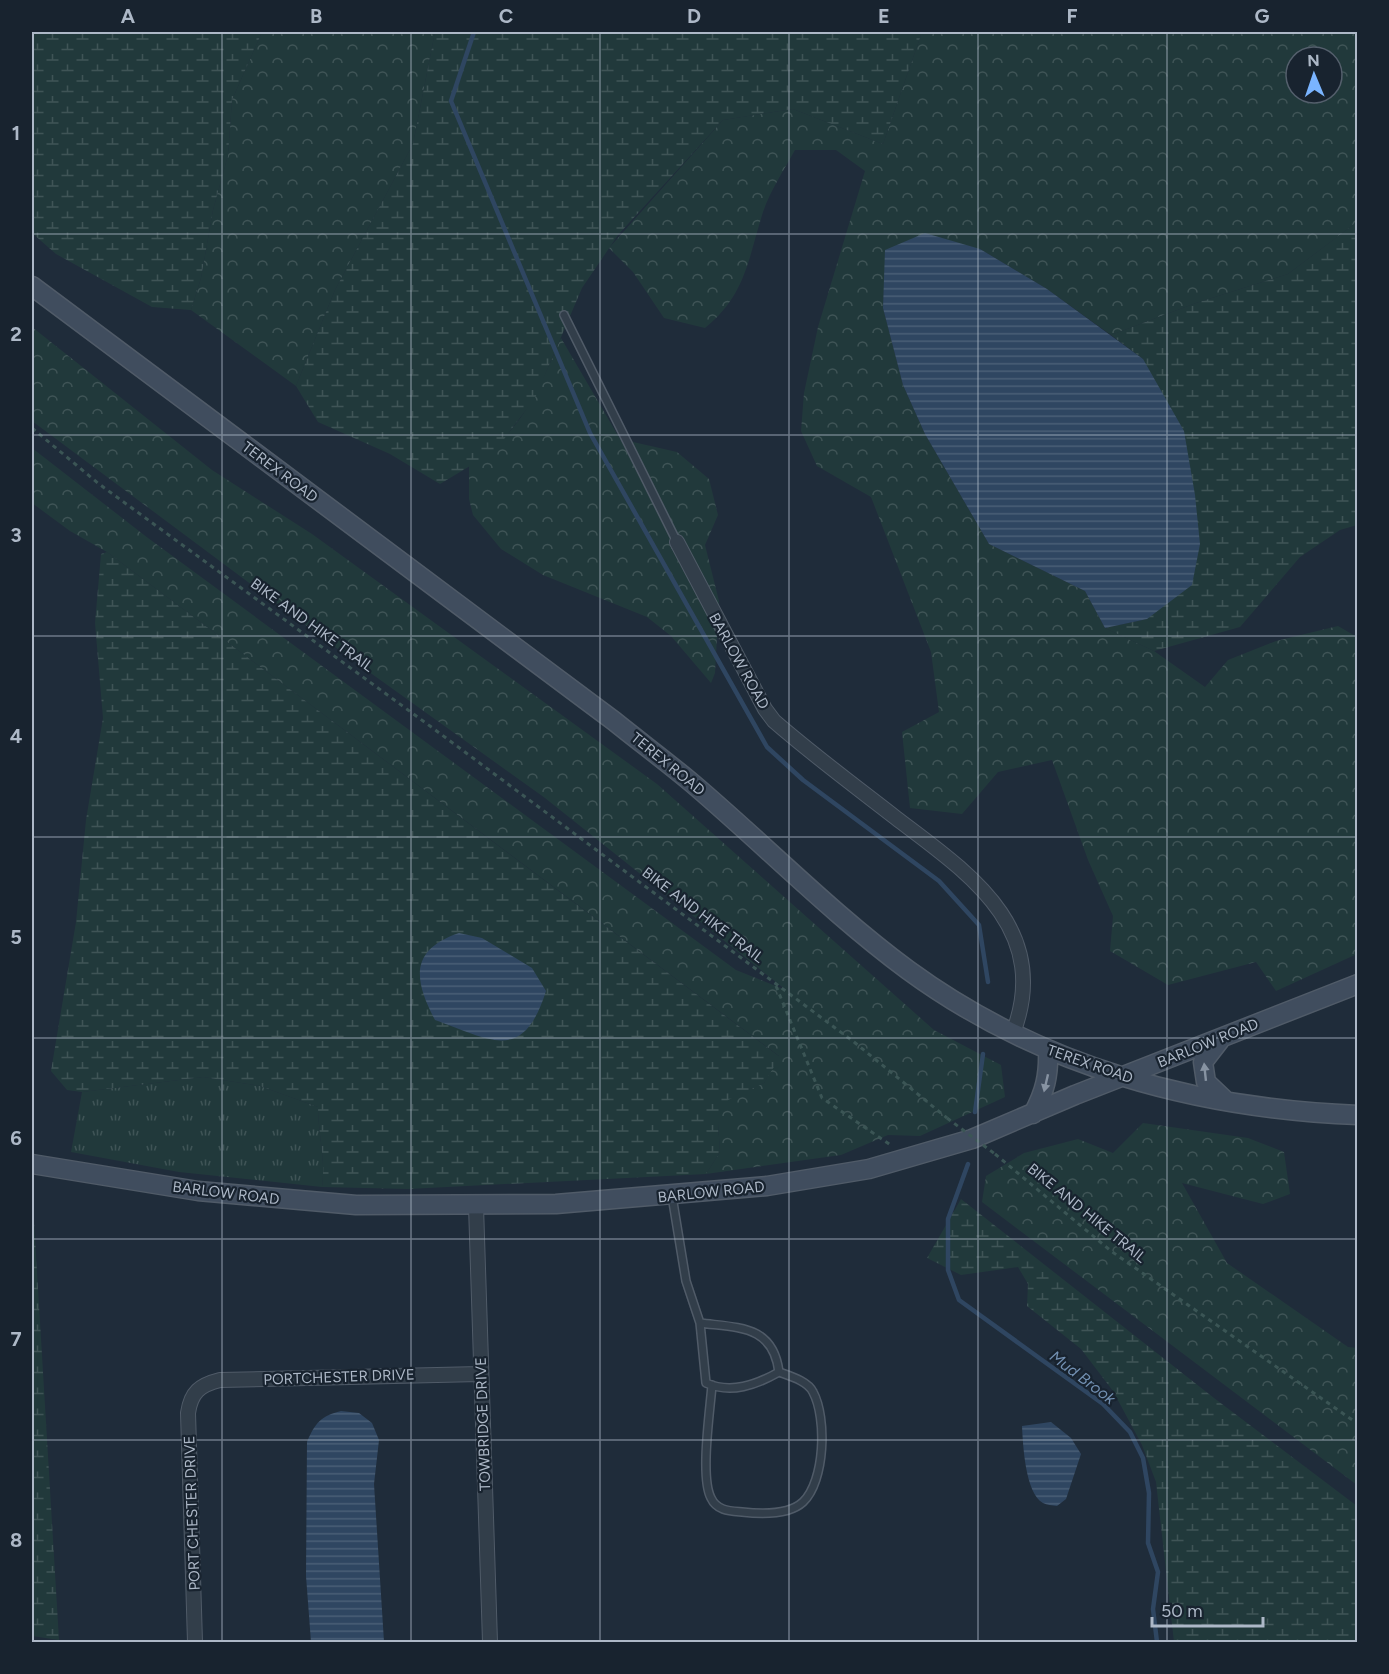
<svg xmlns="http://www.w3.org/2000/svg" width="1389" height="1674" font-family="Figtree,sans-serif">
  <style>
    .grass { fill: url(#grass-tufts) }
    .forest { fill: url(#forest-crowns); fill-rule: evenodd }
    .wetland { fill: url(#wetland-marsh) }
    .water { fill: url(#water-rules) }
    .lines { fill: none; stroke-linecap: round; stroke-linejoin: round }
    .stream { stroke: #2f4661; stroke-width: 4.5 }
    .lane-casing { stroke: #505b68; stroke-width: 10 }
    .street-casing { stroke: #505b68; stroke-width: 16 }
    .secondary-casing { stroke: #505b68; stroke-width: 21 }
    .path { stroke: #3b5555; stroke-width: 3; stroke-dasharray: 4.5 4.5; stroke-linecap: butt }
    .lane { stroke: #323e4a; stroke-width: 7 }
    .street { stroke: #323e4a; stroke-width: 14 }
    .secondary { stroke: #404d5e; stroke-width: 18 }
    .path-bridge { stroke: #3b5555; stroke-width: 3; stroke-dasharray: 4.5 4.5; stroke-linecap: butt }
    .oneway { fill: #8793a2 }
    .grid { fill: none; stroke: #adb8c7; stroke-width: 1.5; stroke-opacity: 0.55 }
    .labels { text-anchor: middle; stroke-width: 4.5; stroke-linejoin: round; paint-order: stroke }
    .street-label { font-size: 15px; fill: #adb8c7; stroke: #18232f }
    .water-label { font-size: 16px; font-style: italic; fill: #7290b2; stroke: #18232f }
    .neatline { fill: none; stroke: #adb8c7; stroke-width: 2 }
    .grid-label { font-size: 20px; text-anchor: middle; font-weight: bold; fill: #adb8c7 }
  </style>
  <defs>
    <pattern id="grass-tufts" width="24" height="20" patternUnits="userSpaceOnUse" patternTransform="scale(1.5)"><rect width="24" height="20" fill="#21393b"/><path d="M3 7l-1-3M5 7V3M7 7l1-3M15 17l-1-3M17 17v-4M19 17l1-3" fill="none" stroke="#3f5456"/></pattern>
    <pattern id="forest-crowns" width="20" height="18" patternUnits="userSpaceOnUse" patternTransform="scale(1.5)"><rect width="20" height="18" fill="#21393b"/><path d="M2 6a3 3 0 1 1 6 0M12 15a3 3 0 1 1 6 0" fill="none" stroke="#3f5456"/></pattern>
    <pattern id="wetland-marsh" width="20" height="14" patternUnits="userSpaceOnUse" patternTransform="scale(1.5)"><rect width="20" height="14" fill="#21393b"/><path d="M1 5h8M5 5V1M11 12h8M15 12V8" fill="none" stroke="#3f5456"/></pattern>
    <pattern id="water-rules" width="6" height="5" patternUnits="userSpaceOnUse" patternTransform="scale(1.5)"><rect width="6" height="5" fill="#2f4661"/><path d="M0 2.5h6" fill="none" stroke="#4a5f76"/></pattern>
  </defs>
  <rect width="100%" height="100%" fill="#1f2c3a"/>
  <!-- grass -->
  <path class="grass" d="M203,1077L260,1086L318,1107C318,1134 326,1160 322,1187L179,1172L71,1152L82,1092Z"/>
  <!-- forest -->
  <path class="forest" d="M262,32H435L413,144L335,290L296,386L191,310L201,278L213,210L228,155L232,100Z
    M922,32H1357V222L1288,274L1196,303L1111,335L1047,289L980,249L886,250L883,308L903,385L925,434L989,544L1085,591L1105,628L1154,651L1205,687L1228,660L1276,641L1338,626L1357,637V954L1276,991L1256,962L1168,985L1110,951L1113,916L1088,860L1052,760L998,772L962,814L910,808L902,732L939,712L931,652L871,497L817,466L801,431L804,393L818,327L865,171L836,150H795C784,170 770,191 763,212C748,259 746,295 705,328L664,318L633,272L609,248L723,120L793,109L883,144ZM1296,57H1332V93H1296Z
    M32,327L212,470L312,534L657,784L934,1030L1001,1065L1005,1097L920,1136L888,1135L841,1155L706,1174L720,1152L718,1123L725,1100L764,1083L779,1056L107,552L70,531L32,503V448L148,538L736,970L786,990L545,798L358,664L32,421Z
    M561,338L620,439L677,452L709,479L718,515L705,545L719,601L715,673L711,683L671,636L647,617L543,575L501,549L473,515L469,499V466C521,434 538,391 561,338Z
    M1143,1123L1248,1138L1284,1152L1290,1194L1263,1204L1182,1183L1227,1263L1348,1347L1357,1348V1485L982,1202L986,1176L1024,1153L1078,1139L1113,1153Z"/>
  <!-- wetland -->
  <path class="wetland" d="M32,32H262L232,100L228,155L213,210L201,278L191,310L152,307L56,254L32,233Z
    M435,32H922L883,144L793,109L723,120L618,235L582,288L535,398L495,451L440,484L390,454L318,422L296,386L335,290L413,144Z
    M1357,222V525L1340,530L1300,557L1240,627L1154,651L1105,628L1147,619L1143,359L1111,335L1196,303L1288,274Z
    M107,552L780,1057L764,1083L728,1100L718,1124L720,1152L706,1174L408,1189L322,1187C326,1160 318,1134 318,1107L260,1086L203,1077L82,1092L67,1090L51,1071L76,922L86,820L103,718L95,623L101,554Z
    M32,1188L59,1640L32,1636Z
    M961,1199L1214,1398L1357,1506V1642H1174L1156,1482L1142,1445L1113,1391L1081,1349L1027,1306L1028,1284L1018,1267L961,1275L927,1258Z"/>
  <!-- water -->
  <path class="water" d="M925,233L980,249L1047,289L1143,359L1184,431L1195,495L1200,544L1192,585L1147,619L1105,628L1085,591L989,544L925,434L903,385L883,308L885,250Z
    M459,933L482,938L532,968L546,991C523,1064 491,1040 435,1020C414,980 409,950 459,933Z
    M341,1411L359,1413L372,1423L379,1440L374,1484L384,1642H311L306,1576L307,1442C315,1423 321,1416 341,1411Z
    M1051,1422L1071,1438L1081,1454L1066,1499L1057,1506C1052,1505 1047,1505 1043,1503C1025,1493 1023,1444 1022,1426Z"/>
  <g class="lines">
    <!-- stream -->
    <path class="stream" d="M474,32L451,101L590,433L767,747L803,780L939,881L979,925L988,982
      M975,1112L983,1054
      M968,1164L948,1219V1270L959,1300L1103,1404L1130,1432L1143,1458L1149,1493L1148,1543L1158,1572L1153,1609L1157,1642"/>
    <defs>
      <path id="lane" d="M564,315L677,542
        M672,1196L686,1281L700,1323L706,1383C731,1394 756,1385 779,1372C773,1325 739,1328 700,1323
        M712,1385C710,1411 700,1477 711,1498C717,1511 730,1511 742,1512C760,1514 789,1515 803,1502C825,1481 827,1418 813,1392C808,1381 790,1376 779,1372"/>
      <path id="street" d="M677,542L765,709L774,721C813,755 855,786 896,818C967,872 1053,928 1013,1033
        M476,1206L490,1642
        M195,1642L188,1413C191,1392 200,1385 220,1380L480,1374"/>
      <path id="secondary" d="M32,286L614,721C640,742 667,762 692,783C765,845 831,913 908,970C1039,1066 1196,1109 1358,1115
        M1220,1040L1203,1062L1206,1082L1225,1100
        M1033,1114C1045,1092 1049,1075 1048,1050
        M32,1164L198,1191L356,1205L556,1204L767,1186L869,1169L972,1139L1075,1095L1358,984"/>
    </defs>
    <!-- lane casing -->
    <use href="#lane" class="lane-casing"/>
    <!-- street casing -->
    <use href="#street" class="street-casing"/>
    <!-- secondary casing -->
    <use href="#secondary" class="secondary-casing"/>
    <!-- path -->
    <path class="path" d="M32,428L99,484L434,729L854,1042L947,1118
      M776,986L822,1098L892,1146
      M995,1154L1111,1251L1358,1424"/>
    <!-- lane -->
    <use href="#lane" class="lane"/>
    <!-- street -->
    <use href="#street" class="street"/>
    <!-- secondary -->
    <use href="#secondary" class="secondary"/>
    <!-- path-bridge -->
    <path class="path-bridge" d="M947,1118L995,1154"/>
  </g>
  <!-- one-way arrows -->
  <defs><path id="oneway-solid" d="M-6-.8H1V-3.2L6.5 0L1 3.2V.8H-6Z" transform="scale(1.5)"/></defs>
  <g class="oneway">
    <use href="#oneway-solid" transform="translate(1205 1072) rotate(-96)"/>
    <use href="#oneway-solid" transform="translate(1046 1083) rotate(103)"/>
  </g>
  <!-- grid -->
  <path class="grid" d="M222,32V1642M411,32V1642M600,32V1642M789,32V1642M978,32V1642M1167,32V1642M32,234H1358M32,435H1358M32,636H1358M32,837H1358M32,1038H1358M32,1239H1358M32,1440H1358"/>
  <g class="labels">
    <!-- street labels -->
    <g class="street-label">
      <text transform="translate(280 472) rotate(37)" y="5">TEREX ROAD</text>
      <text transform="translate(312 625) rotate(36)" y="5">BIKE AND HIKE TRAIL</text>
      <text transform="translate(739 661) rotate(61)" y="5">BARLOW ROAD</text>
      <text transform="translate(668 764) rotate(39)" y="5">TEREX ROAD</text>
      <text transform="translate(703 915) rotate(37)" y="5">BIKE AND HIKE TRAIL</text>
      <text transform="translate(1208 1043) rotate(-22)" y="5">BARLOW ROAD</text>
      <text transform="translate(1090 1064) rotate(19)" y="5">TEREX ROAD</text>
      <text transform="translate(711 1192) rotate(-6)" y="5">BARLOW ROAD</text>
      <text transform="translate(226 1193) rotate(7)" y="5">BARLOW ROAD</text>
      <text transform="translate(1087 1213) rotate(39)" y="5">BIKE AND HIKE TRAIL</text>
      <text transform="translate(339 1377) rotate(-2)" y="5">PORTCHESTER DRIVE</text>
      <text transform="translate(483 1424) rotate(-92)" y="5">TOWBRIDGE DRIVE</text>
      <text transform="translate(192 1513) rotate(-92)" y="5">PORT CHESTER DRIVE</text>
    </g>
    <!-- water labels -->
    <g class="water-label">
      <text transform="translate(1083 1377) rotate(37)" y="6">Mud Brook</text>
    </g>
  </g>
  <!-- border -->
  <rect width="1389" height="1674" fill="none" stroke="#18232f" stroke-width="66"/>
  <!-- north arrow -->
  <g transform="translate(1314 75) rotate(358)"><circle r="28" fill="#18232f" stroke="#545f6c" stroke-width="1.5"/>
  <path d="M0-4.5L10 22L0 15L-10 22Z" fill="#7ab4ff"/>
  <text y="-9" font-size="16" font-weight="bold" text-anchor="middle" fill="#adb8c7">N</text>
  </g>
  <!-- scale -->
  <path d="M1152 1617v9h111v-9" fill="none" stroke="#adb8c7" stroke-width="3"/>
  <text x="1161" y="1617" font-size="18" fill="#adb8c7" stroke="#18232f" stroke-width="4.5" paint-order="stroke">50 m</text>
  <rect x="33" y="33" width="1323" height="1608" class="neatline"/>
  <g class="grid-label">
    <text x="128" y="23">A</text>
    <text x="316" y="23">B</text>
    <text x="506" y="23">C</text>
    <text x="694" y="23">D</text>
    <text x="884" y="23">E</text>
    <text x="1072" y="23">F</text>
    <text x="1262" y="23">G</text>
    <text x="16" y="140">1</text>
    <text x="16" y="341">2</text>
    <text x="16" y="542">3</text>
    <text x="16" y="743">4</text>
    <text x="16" y="944">5</text>
    <text x="16" y="1145">6</text>
    <text x="16" y="1346">7</text>
    <text x="16" y="1547">8</text>
  </g>
</svg>
